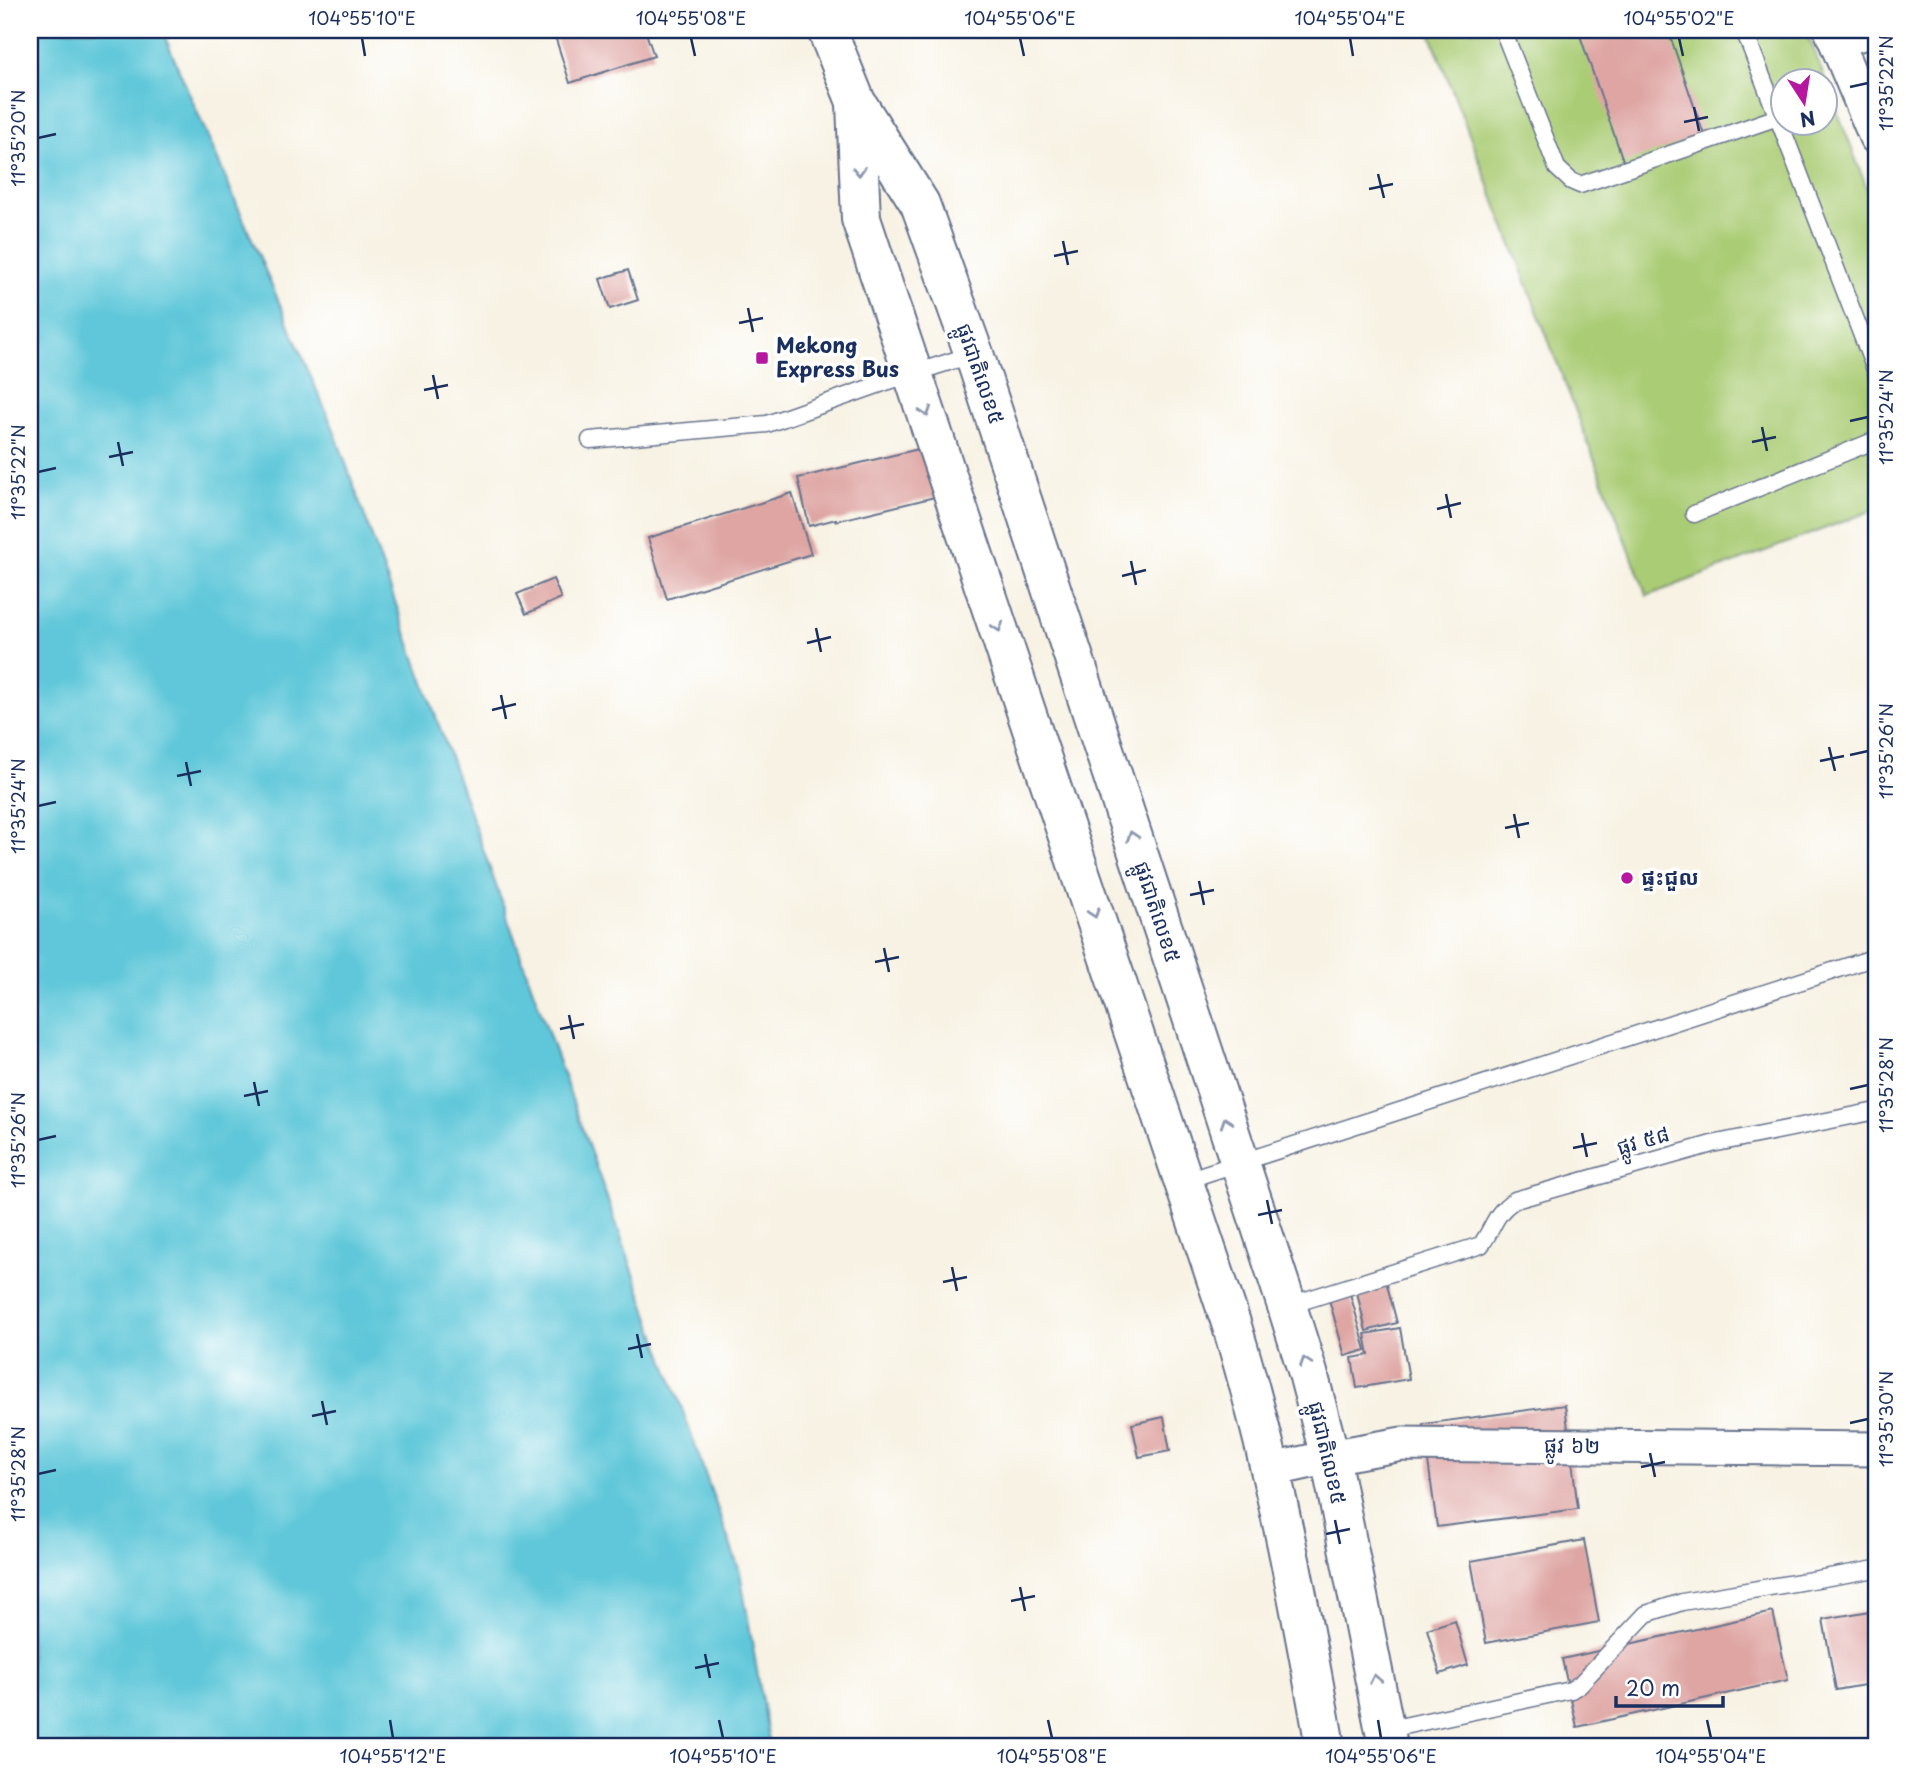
<svg xmlns="http://www.w3.org/2000/svg" width="1906" height="1776" font-family="'Playpen Sans','Noto Sans Khmer',sans-serif">
  <style>
    .green { fill: #aacc74; stroke: #627e69; stroke-width: 2; fill-rule: evenodd }
    .water { fill: #5ec7d9; stroke: #3c7b9c; stroke-width: 2 }
    .building { fill: #dea5a3 }
    .lines { fill: none; stroke-linecap: round; stroke-linejoin: round }
    .lane-casing { stroke: #68738d; stroke-width: 19 }
    .street-casing { stroke: #68738d; stroke-width: 37 }
    .highway-casing { stroke: #68738d; stroke-width: 42 }
    .lane { stroke: #fff; stroke-width: 16 }
    .street { stroke: #fff; stroke-width: 33 }
    .highway { stroke: #fff; stroke-width: 38 }
    .oneway { stroke: #8d97ae }
    .ticks { fill: none; stroke: #1b2f5e; stroke-width: 2.5 }
    .poi-dot { fill: #b5179e; stroke: #fff; stroke-width: 2.5 }
    .labels { text-anchor: middle; stroke-width: 7; stroke-linejoin: round; paint-order: stroke }
    .poi-label { font-size: 21px; font-weight: bold; fill: #1b2f5e; stroke: #fff; text-anchor: start }
    .street-label { font-size: 21px; fill: #1b2f5e; stroke: #fff }
    .neatline { fill: none; stroke: #1b2f5e; stroke-width: 2.5 }
    .ticks-label { font-size: 18px; text-anchor: middle; fill: #1b2f5e }
  </style>
  <rect width="100%" height="100%" fill="#fff"/>
  <filter id="ink" filterUnits="userSpaceOnUse"><feTurbulence type="fractalNoise" baseFrequency=".0143" numOctaves="2"/><feDisplacementMap in="SourceGraphic" scale="14" xChannelSelector="R" yChannelSelector="G"/><feConvolveMatrix kernelMatrix="1 2 1 2 8 2 1 2 1" color-interpolation-filters="sRGB"/></filter>
  <filter id="wash" filterUnits="userSpaceOnUse"><feTurbulence type="fractalNoise" baseFrequency=".00686" numOctaves="4" result="noise"/><feDisplacementMap in="SourceGraphic" scale="28" xChannelSelector="R" yChannelSelector="G"/><feGaussianBlur stdDeviation="1.57" result="paint"/><feColorMatrix in="noise" values="0 0 0 0 0 0 0 0 0 0 0 0 0 0 0 0 0 1.4 0 .05"/><feComposite in="paint" operator="in"/></filter>
  <g filter="url(#wash)">
    <rect width="100%" height="100%" fill="#f7f2e3"/>
    <!-- green -->
    <path class="green" d="M1429,30H1806L1876,212V509L1647,596ZM1784,80H1826V122H1784Z"/>
    <!-- water -->
    <path class="water" d="M30,30H162L334,430L740,1572L770,1746H30Z"/>
    <g id="blocks">
      <!-- building -->
      <path class="building" d="M553,30H645L654,56L570,83Z
        M1578,30H1668L1704,135L1624,163Z
        M628,270L638,300L610,309L600,279Z
        M931,446L943,495L836,521V519L809,526L798,478Z
        M792,493L811,554L667,599L648,538Z
        M553,579L561,598L526,614L517,594Z
        M1386,1281L1397,1323L1366,1331L1356,1288Z
        M1349,1290L1366,1350L1345,1356L1328,1296Z
        M1400,1328L1409,1379L1357,1388L1352,1358L1369,1355L1365,1334Z
        M1565,1405L1578,1509L1437,1527L1423,1424Z
        M1164,1417L1170,1451L1139,1457L1132,1424Z
        M1584,1540L1599,1622L1486,1643L1471,1561Z
        M1876,1610V1683L1836,1690L1823,1619Z
        M1773,1612L1788,1680L1577,1727L1562,1659Z
        M1455,1620L1468,1665L1440,1674L1427,1629Z"/>
    </g>
  </g>
  <g filter="url(#ink)">
    <use href="#blocks" fill-opacity="0" stroke="#68738d" stroke-width="2"/>
    <g class="lines">
      <defs>
        <path id="lane" d="M1503,30L1557,168L1571,181L1580,185L1778,117
          M1744,30L1876,372
          M590,440L767,424L883,383L974,354
          M1694,514L1876,440
          M1183,1181L1876,957
          M1287,1306L1481,1245C1495,1226 1494,1213 1515,1200L1712,1144L1876,1111
          M1385,1730L1571,1690L1580,1684L1646,1614L1682,1602L1876,1569"/>
        <path id="street" d="M1831,30L1876,137
          M1836,41L1873,30
          M1271,1470L1330,1457L1402,1444L1876,1449"/>
        <path id="highway" d="M827,30L856,102L920,204L974,354L1287,1306L1308,1373L1330,1457L1388,1746
          M856,104L861,219L1231,1323C1273,1461 1300,1605 1325,1746"/>
      </defs>
      <!-- lane casing -->
      <use href="#lane" class="lane-casing"/>
      <!-- street casing -->
      <use href="#street" class="street-casing"/>
      <!-- highway casing -->
      <use href="#highway" class="highway-casing"/>
      <!-- lane -->
      <use href="#lane" class="lane"/>
      <!-- street -->
      <use href="#street" class="street"/>
      <!-- highway -->
      <use href="#highway" class="highway"/>
    </g>
    <!-- one-way arrows -->
    <defs><path id="oneway-chevron" d="M-2-3.5L2.5 0L-2 3.5" fill="none" stroke-width="1.6" stroke-linecap="round" stroke-linejoin="round" transform="scale(1.75)"/></defs>
    <g class="oneway">
      <use href="#oneway-chevron" transform="translate(859 171) rotate(88)"/>
      <use href="#oneway-chevron" transform="translate(926 412) rotate(72)"/>
      <use href="#oneway-chevron" transform="translate(998 627) rotate(72)"/>
      <use href="#oneway-chevron" transform="translate(1132 836) rotate(-108)"/>
      <use href="#oneway-chevron" transform="translate(1094 913) rotate(72)"/>
      <use href="#oneway-chevron" transform="translate(1226 1122) rotate(-108)"/>
      <use href="#oneway-chevron" transform="translate(1305 1362) rotate(-108)"/>
      <use href="#oneway-chevron" transform="translate(1375 1679) rotate(-101)"/>
    </g>
  </g>
  <!-- ticks -->
  <path class="ticks" d="M362,38L365,56M691,38L695,56M1020,38L1024,56M1350,38L1353,56M1679,38L1683,56M1850,87L1868,83M1694,107L1699,131M1684,122L1708,117M38,138L56,134M1378,174L1384,198M1369,189L1393,184M1063,241L1068,265M1054,256L1078,251M748,308L753,332M739,323L763,318M433,375L438,399M424,390L448,385M1850,421L1868,417M1762,427L1767,451M118,442L123,466M1752,442L1776,437M109,457L133,452M38,472L56,468M1446,494L1451,518M1437,509L1461,503M1131,561L1136,585M1122,576L1146,570M816,628L821,652M807,643L831,637M501,695L506,719M492,710L516,704M1829,747L1835,771M1850,755L1868,751M1820,761L1844,756M186,762L191,786M177,776L201,771M38,806L56,802M1514,814L1519,838M1505,828L1529,823M1199,881L1204,905M1190,895L1214,890M884,948L889,972M875,962L899,957M569,1015L574,1039M560,1029L584,1024M254,1082L259,1106M1850,1089L1868,1085M244,1096L268,1091M1582,1133L1587,1157M38,1140L56,1136M1573,1148L1597,1143M1267,1200L1272,1224M1258,1215L1282,1210M952,1267L957,1291M943,1282L967,1277M637,1334L642,1358M628,1349L651,1344M322,1401L327,1425M312,1416L336,1411M1850,1423L1868,1419M1650,1453L1655,1477M1641,1467L1665,1462M38,1474L56,1470M1335,1520L1340,1544M1326,1534L1350,1529M1020,1587L1025,1611M1011,1601L1035,1596M705,1654L710,1678M695,1668L719,1663M390,1720L393,1738M719,1720L723,1738M1048,1720L1052,1738M1378,1720L1381,1738M1707,1720L1711,1738"/>
  <!-- markers -->
  <g class="poi-dot">
    <rect x="755" y="351" width="14" height="14" rx="3.5"/>
    <circle cx="1627" cy="878" r="7"/>
  </g>
  <g class="labels">
    <!-- poi labels -->
    <g class="poi-label">
      <text x="776" y="353">Mekong<tspan x="776" dy="24">Express Bus</tspan></text>
      <text x="1641" y="885">ផ្ទះជួល</text>
    </g>
    <!-- street labels -->
    <g class="street-label">
      <text transform="translate(980 374) rotate(71)" y="7">ផ្លូវជាតិលេខ៥</text>
      <text transform="translate(1157 912) rotate(72)" y="7">ផ្លូវជាតិលេខ៥</text>
      <text transform="translate(1643 1141) rotate(-16)" y="7">ផ្លូវ ៥៨</text>
      <text transform="translate(1572 1446) rotate(1)" y="7">ផ្លូវ ៦២</text>
      <text transform="translate(1327 1453) rotate(77)" y="7">ផ្លូវជាតិលេខ៥</text>
    </g>
  </g>
  <!-- margin -->
  <rect width="1906" height="1776" fill="none" stroke="#fff" stroke-width="77"/>
  <!-- north arrow -->
  <g transform="translate(1804 102) rotate(168)"><circle r="33" fill="#ffffff" stroke="#a4acbf" stroke-width="2"/>
  <path d="M0-5L12 26L0 18L-12 26Z" fill="#b5179e"/>
  <text y="-10" font-size="19" font-weight="bold" text-anchor="middle" fill="#1b2f5e">N</text>
  </g>
  <!-- scale -->
  <path d="M1616 1696v10h107v-10" fill="none" stroke="#1b2f5e" stroke-width="3.5"/>
  <text x="1626" y="1696" font-size="21" fill="#1b2f5e" stroke="#ffffff" stroke-width="5" paint-order="stroke">20 m</text>
  <rect x="38" y="38" width="1830" height="1700" class="neatline"/>
  <g class="ticks-label">
    <text x="362" y="25">104°55'10"E</text>
    <text x="691" y="25">104°55'08"E</text>
    <text x="1020" y="25">104°55'06"E</text>
    <text x="1350" y="25">104°55'04"E</text>
    <text x="1679" y="25">104°55'02"E</text>
    <text transform="translate(1887 83) rotate(-90)" y="6">11°35'22"N</text>
    <text transform="translate(19 138) rotate(-90)" y="6">11°35'20"N</text>
    <text transform="translate(1887 417) rotate(-90)" y="6">11°35'24"N</text>
    <text transform="translate(19 472) rotate(-90)" y="6">11°35'22"N</text>
    <text transform="translate(1887 751) rotate(-90)" y="6">11°35'26"N</text>
    <text transform="translate(19 806) rotate(-90)" y="6">11°35'24"N</text>
    <text transform="translate(1887 1085) rotate(-90)" y="6">11°35'28"N</text>
    <text transform="translate(19 1140) rotate(-90)" y="6">11°35'26"N</text>
    <text transform="translate(1887 1419) rotate(-90)" y="6">11°35'30"N</text>
    <text transform="translate(19 1474) rotate(-90)" y="6">11°35'28"N</text>
    <text x="393" y="1763">104°55'12"E</text>
    <text x="723" y="1763">104°55'10"E</text>
    <text x="1052" y="1763">104°55'08"E</text>
    <text x="1381" y="1763">104°55'06"E</text>
    <text x="1711" y="1763">104°55'04"E</text>
  </g>
</svg>
